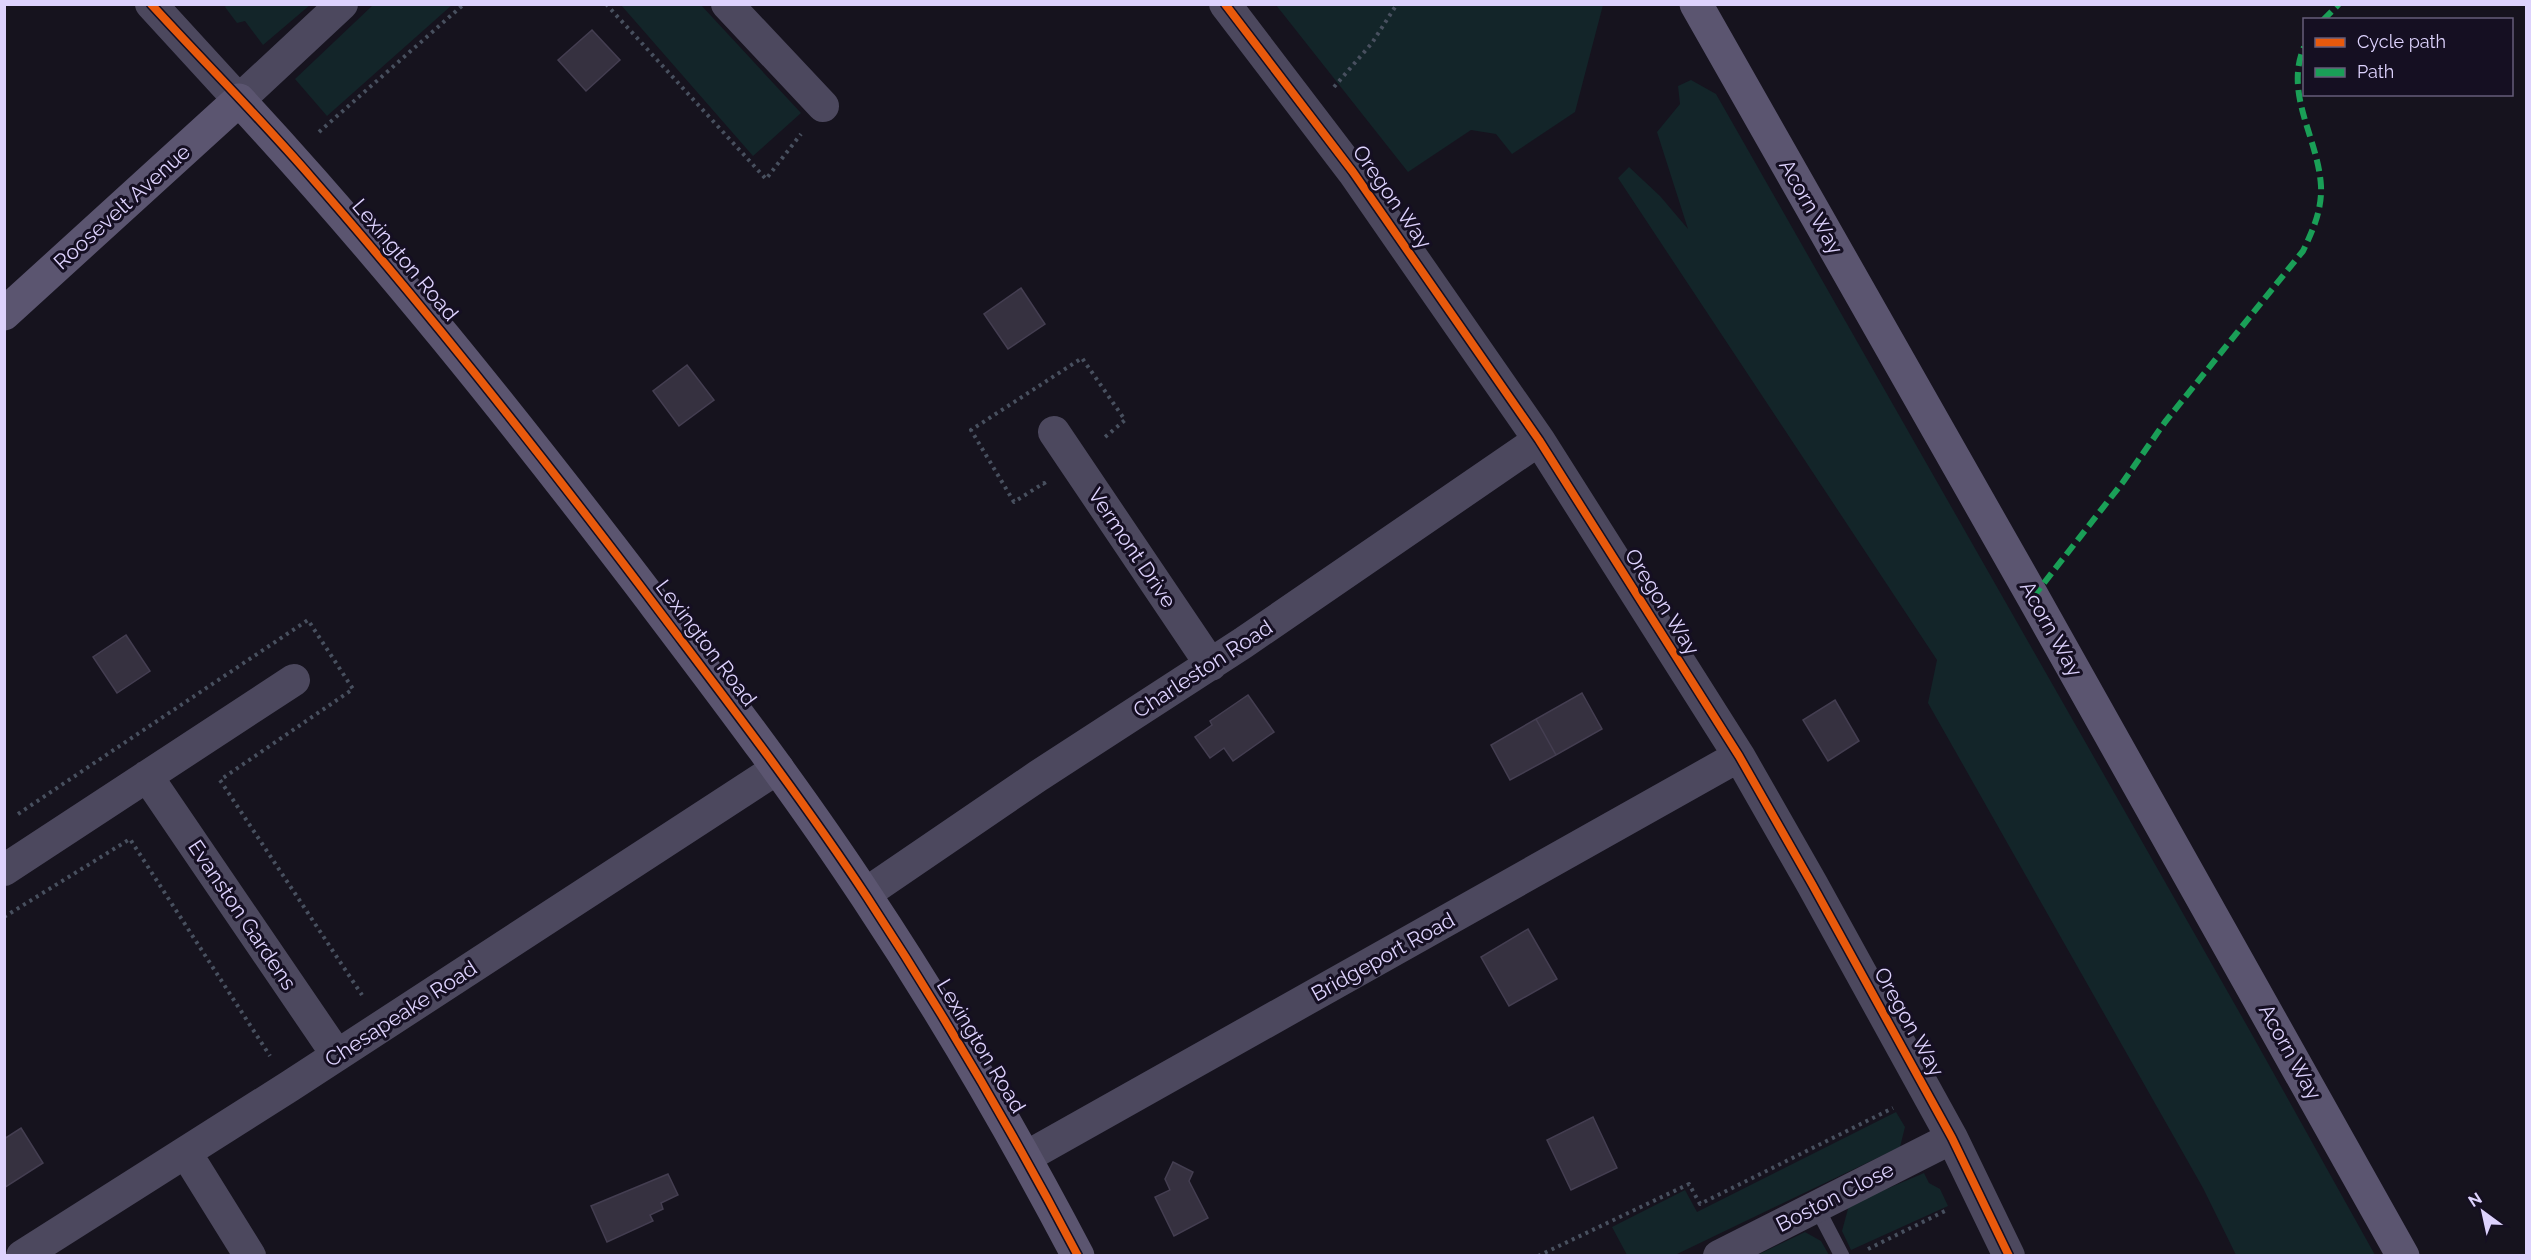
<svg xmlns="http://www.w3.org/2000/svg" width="2531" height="1260" font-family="Raleway,sans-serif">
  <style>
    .green { fill: #132529 }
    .building { fill: #363140; stroke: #443e51; stroke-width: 1.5 }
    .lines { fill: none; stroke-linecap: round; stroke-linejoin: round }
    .path { stroke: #48505f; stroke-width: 4; stroke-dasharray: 3 4.5; stroke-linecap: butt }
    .lane { stroke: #4c485e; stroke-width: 15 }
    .street { stroke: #4c485e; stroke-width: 32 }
    .secondary { stroke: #5b5570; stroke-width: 33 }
    .quiet { stroke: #1a9f57; stroke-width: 6; stroke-dasharray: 12 6; stroke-linecap: butt }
    .cycleway-casing { stroke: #150f22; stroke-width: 11 }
    .cycleway { stroke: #e8590c; stroke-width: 8 }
    .labels { text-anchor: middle; stroke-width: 6; stroke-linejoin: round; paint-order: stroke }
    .street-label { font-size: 21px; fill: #ddd2fd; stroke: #150f22 }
  </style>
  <rect width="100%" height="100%" fill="#16131e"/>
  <!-- green -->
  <path class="green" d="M227,4H310V5L263,45L245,21L237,23L225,7Z
    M373,5H452L327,116L295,79Z
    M621,5H701L801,113L753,156Z
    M1276,5H1603L1575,112L1512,154L1496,134L1471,130L1408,172Z
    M1691,80L1716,94L2250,1031L2375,1255H2236L2203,1188L1928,703L1937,660L1618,178L1629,167L1660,196L1688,229L1657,132L1680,104L1678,86Z
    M1896,1112L1905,1127L1900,1147L1675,1255H1627L1612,1227L1685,1190L1697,1212Z
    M1924,1173L1929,1183L1940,1189L1948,1206L1851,1250L1842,1231L1849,1205Z
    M1805,1232L1821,1241L1829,1255L1755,1256Z"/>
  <!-- building -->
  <path class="building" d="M592,30L620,60L586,91L558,60Z
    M1021,288L1045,324L1008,349L984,314Z
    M687,365L714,400L679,426L653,391Z
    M126,635L150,671L117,693L93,657Z
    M1582,693L1602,729L1556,755L1536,719Z
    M1248,695L1274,732L1233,761L1224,748L1210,758L1195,737L1212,725L1210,721Z
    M1835,700L1859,741L1828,761L1803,720Z
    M1536,719L1556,755L1510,780L1491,745Z
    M1528,929L1557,979L1509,1006L1481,957Z
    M1593,1117L1617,1168L1571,1190L1547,1140Z
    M21,1128L43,1163L4,1188V1139Z
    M1173,1162L1193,1172L1189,1181L1208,1218L1174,1236L1155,1197L1170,1190L1165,1179Z
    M668,1174L678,1195L661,1203L663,1209L650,1215L653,1221L607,1242L591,1206Z"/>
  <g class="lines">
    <!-- path -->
    <path class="path" d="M606,4L766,179L801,134
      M1334,87L1372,43L1397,4
      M319,132L464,4
      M1045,485L1044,483L1014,502L971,430L1082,358L1125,420L1104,438
      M18,814L308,620L353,689L220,780L362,995
      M4,917L130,839L270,1056
      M1868,1249L1947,1210
      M1538,1256L1689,1184L1700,1204L1893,1108"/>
    <!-- lane -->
    <path class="lane" d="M1816,1206L1842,1256"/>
    <!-- street -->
    <path class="street" d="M151,4L239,100L342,4
      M727,4L823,106
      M1225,4L1353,172L1539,440L1739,756L1812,884L1952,1138L2009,1256
      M1054,432L1211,665
      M147,776L337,1055
      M4,870L294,680
      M865,894L1038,776L1243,643L1539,440
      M186,1153L250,1256
      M1026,1157L1739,756
      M22,1256L290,1086L778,768
      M1719,1256L1952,1138"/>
    <!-- secondary -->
    <path class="secondary" d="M1696,4L2033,597L2403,1256
      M4,314L239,100C381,253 511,416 638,582C716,685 795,788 866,896C943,1012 1013,1132 1078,1256"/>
    <!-- quiet -->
    <path class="quiet" d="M2323,20L2339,4
      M2033,597L2123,482L2165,422L2303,251C2313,230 2322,210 2321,186C2318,137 2284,95 2304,47"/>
    <defs>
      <path id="cycleway" d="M151,4C204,62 260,118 311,177C437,321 554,471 669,624C737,714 805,803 867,897C943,1013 1013,1132 1078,1256
        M1225,4L1353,172L1539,440L1739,756L1812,884L1952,1138L2009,1256"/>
    </defs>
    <!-- cycleway casing -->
    <use href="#cycleway" class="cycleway-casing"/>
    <!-- cycleway -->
    <use href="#cycleway" class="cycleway"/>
  </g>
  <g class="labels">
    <!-- street labels -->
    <g class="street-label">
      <text transform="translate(1392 197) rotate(55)" y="7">Oregon Way</text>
      <text transform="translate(122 207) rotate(-42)" y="7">Roosevelt Avenue</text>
      <text transform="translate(1811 207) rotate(60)" y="7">Acorn Way</text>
      <text transform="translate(405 260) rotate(50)" y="7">Lexington Road</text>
      <text transform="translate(1132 548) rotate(56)" y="7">Vermont Drive</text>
      <text transform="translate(1662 602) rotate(58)" y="7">Oregon Way</text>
      <text transform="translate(2051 629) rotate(61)" y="7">Acorn Way</text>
      <text transform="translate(706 643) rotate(53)" y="7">Lexington Road</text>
      <text transform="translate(1203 669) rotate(-33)" y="7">Charleston Road</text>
      <text transform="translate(242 915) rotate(56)" y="7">Evanston Gardens</text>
      <text transform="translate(1383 957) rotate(-29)" y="7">Bridgeport Road</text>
      <text transform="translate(401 1014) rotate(-33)" y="7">Chesapeake Road</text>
      <text transform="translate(1909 1022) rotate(61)" y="7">Oregon Way</text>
      <text transform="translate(981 1046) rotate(59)" y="7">Lexington Road</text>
      <text transform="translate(2290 1052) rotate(61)" y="7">Acorn Way</text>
      <text transform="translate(1835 1197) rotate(-27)" y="7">Boston Close</text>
    </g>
  </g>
  <!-- border -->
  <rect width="2531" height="1260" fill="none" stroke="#ddd2fd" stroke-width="12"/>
  <!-- legend -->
  <rect x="2303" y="18" width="210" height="78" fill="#150f22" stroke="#655d7a" stroke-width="1.5"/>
  <rect x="2315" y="38" width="30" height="9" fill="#e8590c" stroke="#655d7a" stroke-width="1.5"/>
  <text x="2357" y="48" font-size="18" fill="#ddd2fd">Cycle path</text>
  <rect x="2315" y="68" width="30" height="9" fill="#1a9f57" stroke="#655d7a" stroke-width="1.5"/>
  <text x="2357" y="78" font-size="18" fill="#ddd2fd">Path</text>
  <!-- north arrow -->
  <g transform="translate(2483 1212) rotate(327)" stroke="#150f22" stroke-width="4.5" paint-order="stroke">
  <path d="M0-4.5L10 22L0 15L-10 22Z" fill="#ddd2fd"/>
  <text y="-9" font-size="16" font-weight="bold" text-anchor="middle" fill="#ddd2fd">N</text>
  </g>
</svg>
